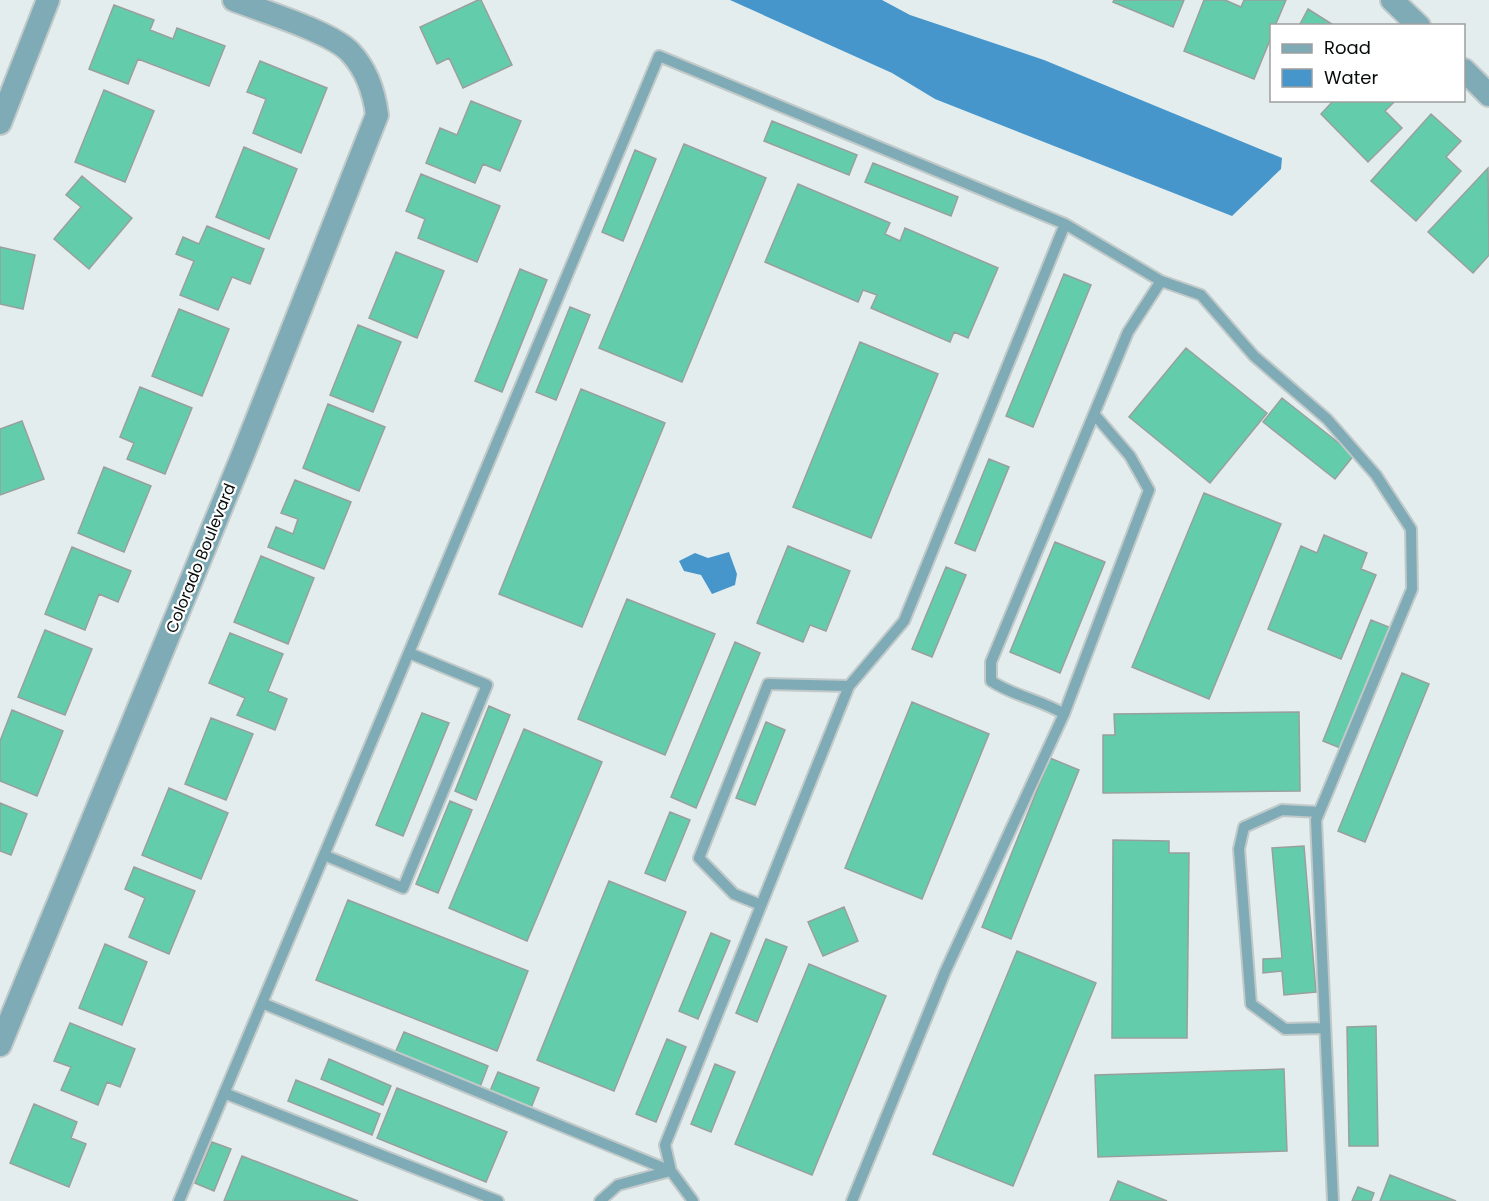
<svg xmlns="http://www.w3.org/2000/svg" width="1489" height="1201" font-family="Poppins,sans-serif">
  <style>
    .water { fill: #4796cb }
    .building { fill: #63cdab; stroke: #98a09d; stroke-width: 1.5 }
    .lines { fill: none; stroke-linecap: round; stroke-linejoin: round }
    .service-casing { stroke: #c1c9c9; stroke-width: 14 }
    .minor-casing { stroke: #c1c9c9; stroke-width: 26 }
    .service { stroke: #7fabb7; stroke-width: 10 }
    .minor { stroke: #7fabb7; stroke-width: 22 }
    .labels { text-anchor: middle; stroke-width: 4.5; stroke-linejoin: round; paint-order: stroke }
    .street-label { font-size: 16px; fill: #090c0c; stroke: #fff }
  </style>
  <rect width="100%" height="100%" fill="#e4eded"/>
  <!-- water -->
  <path class="water" d="M730,0H882L910,15L1044,60L1282,158L1281,169L1232,216L935,99L892,73Z
    M729,552L737,574L735,585L712,594L701,575L684,571L679,561L695,553L708,558Z"/>
  <!-- building -->
  <path class="building" d="M478,0H481L512,65L463,88L449,58L437,64L420,27Z
    M1114,0H1184L1173,27L1113,2Z
    M1204,0H1225L1241,7L1244,0H1286L1275,26H1272V35L1254,79L1184,51Z
    M114,5L154,20L150,30L173,39L177,28L225,46L209,86L138,59L128,84L89,69Z
    M1308,9L1335,26H1299Z
    M260,61L327,88L301,153L253,133L266,99L247,92Z
    M104,90L154,111L125,182L75,162Z
    M1334,100H1396L1385,111L1402,128L1368,162L1321,114Z
    M471,101L521,121L500,171L483,164L475,183L426,163L440,128L457,135Z
    M1431,114L1461,141L1446,157L1461,171L1416,221L1371,181Z
    M772,121L857,155L849,175L764,141Z
    M684,144L766,178L682,382L599,348Z
    M244,147L297,169L269,239L216,217Z
    M635,150L656,159L623,241L602,232Z
    M873,163L958,197L951,216L865,182Z
    M1488,168L1489,255L1473,273L1428,232Z
    M421,174L500,206L477,262L418,238L425,219L406,211Z
    M82,176L132,218L89,269L54,239L81,207L66,195Z
    M798,184L890,223L885,234L900,241L905,228L998,268L968,338L954,332L950,342L871,308L877,295L863,290L858,302L765,262Z
    M207,226L264,249L250,284L232,277L218,310L180,295L194,261L176,254L183,237L199,244Z
    M0,247L35,255L23,309L0,304Z
    M396,252L444,271L417,338L369,318Z
    M520,269L547,280L502,392L475,381Z
    M1064,274L1091,285L1033,427L1006,416Z
    M570,307L590,315L556,400L536,392Z
    M179,309L229,329L202,396L152,376Z
    M358,325L401,342L373,412L330,395Z
    M860,342L938,374L871,538L793,507Z
    M1186,348L1267,413L1210,483L1129,417Z
    M140,387L192,408L165,474L127,459L134,443L120,437Z
    M581,389L665,423L582,627L499,594Z
    M1282,398L1354,455L1335,479L1263,422Z
    M328,404L385,427L359,491L303,468Z
    M22,421L44,479L0,495V429Z
    M989,459L1009,467L975,551L955,543Z
    M104,467L151,486L124,552L78,533Z
    M295,480L351,502L324,569L268,547L276,527L293,534L298,519L281,513Z
    M1204,493L1281,524L1209,699L1132,667Z
    M1324,535L1367,553L1361,569L1376,575L1341,659L1268,629L1301,546L1317,553Z
    M1055,542L1105,562L1060,673L1010,652Z
    M788,546L850,571L826,631L810,625L803,642L757,623Z
    M72,547L131,571L118,602L99,594L85,630L45,614Z
    M261,556L314,578L288,644L234,622Z
    M946,567L966,575L932,657L912,649Z
    M627,599L715,634L665,755L578,719Z
    M1371,620L1391,628L1343,749L1323,741Z
    M45,630L92,649L65,715L18,697Z
    M230,633L283,654L268,691L287,699L275,730L237,715L245,698L209,683Z
    M735,642L760,653L696,808L671,797Z
    M1402,673L1429,684L1365,842L1338,831Z
    M912,702L989,734L922,899L845,868Z
    M489,706L510,715L476,800L455,791Z
    M12,710L63,731L37,796L0,781V741Z
    M1299,712L1300,791L1103,793V735H1115L1114,714Z
    M422,713L449,723L403,836L376,825Z
    M211,718L253,734L226,800L185,784Z
    M766,722L785,730L755,805L736,798Z
    M524,729L602,762L527,941L449,908Z
    M1050,758L1079,770L1011,939L982,927Z
    M169,788L228,813L201,879L142,855Z
    M450,801L472,810L438,893L416,884Z
    M0,803L27,814L11,855L0,851Z
    M670,812L690,820L665,881L645,873Z
    M1113,840L1169,841V853H1189L1187,1038H1112Z
    M1304,846L1316,992L1284,995L1282,971L1263,973V959L1282,958L1272,848Z
    M134,867L195,891L169,954L129,937L145,898L125,889Z
    M609,881L686,912L614,1091L537,1060Z
    M348,900L528,971L497,1051L316,980Z
    M844,907L858,941L823,956L808,922Z
    M711,933L730,941L698,1019L679,1011Z
    M766,939L787,947L757,1022L736,1013Z
    M105,944L147,962L122,1025L79,1008Z
    M1017,951L1096,983L1013,1186L933,1154Z
    M809,964L886,996L812,1175L735,1144Z
    M70,1023L135,1049L120,1087L107,1082L98,1105L61,1090L71,1067L54,1061Z
    M1376,1026L1378,1146H1349L1347,1027Z
    M404,1032L488,1066L480,1087L395,1053Z
    M667,1039L686,1047L656,1122L636,1114Z
    M329,1059L391,1086L383,1105L321,1079Z
    M715,1064L735,1072L711,1132L691,1124Z
    M1284,1069L1287,1151L1098,1157L1095,1075Z
    M498,1072L539,1088L531,1108L490,1091Z
    M296,1080L380,1114L372,1135L288,1101Z
    M397,1088L507,1132L486,1182L377,1138Z
    M34,1104L77,1122L71,1138L86,1144L69,1187L10,1163Z
    M212,1142L231,1149L214,1191L195,1183Z
    M242,1156L358,1201H224Z
    M1390,1175L1456,1201H1380Z
    M1118,1181L1167,1201H1110Z
    M1358,1187L1374,1193L1371,1201H1352Z"/>
  <g class="lines">
    <defs>
      <path id="service" d="M1065,224L1161,281
        M1064,714L1149,490L1130,456L1094,414
        M1319,812L1282,810L1244,827L1239,849L1251,1004L1285,1029L1325,1028
        M324,855L403,888L487,685L409,653
        M761,905L734,894L699,858L768,684L849,686
        M262,1003L671,1171
        M224,1093L498,1201
        M179,1201L659,56L1065,224L904,621L849,686L665,1145L671,1171L693,1201
        M600,1201L618,1185L670,1171
        M852,1201L945,972L1064,714C1040,699 1015,697 991,681V662L1128,332L1161,281L1201,295L1254,356L1327,419L1376,475L1411,529L1412,589L1316,820L1333,1201"/>
      <path id="minor" d="M1392,0L1419,26
        M1464,70L1489,95
        M0,123L48,0
        M0,1045L244,452L377,115C374,91 367,70 350,52C331,32 262,11 234,0"/>
    </defs>
    <!-- service casing -->
    <use href="#service" class="service-casing"/>
    <!-- minor casing -->
    <use href="#minor" class="minor-casing"/>
    <!-- service -->
    <use href="#service" class="service"/>
    <!-- minor -->
    <use href="#minor" class="minor"/>
  </g>
  <g class="labels">
    <!-- street labels -->
    <g class="street-label">
      <text transform="translate(200 558) rotate(-68)" y="6">Colorado Boulevard</text>
    </g>
  </g>
  <!-- legend -->
  <rect x="1270" y="24" width="195" height="78" fill="#ffffff" stroke="#9d9e9e" stroke-width="1.5"/>
  <rect x="1282" y="44" width="30" height="9" fill="#7fabb7" stroke="#9d9e9e" stroke-width="1.5"/>
  <text x="1324" y="54" font-size="18" fill="#090c0c">Road</text>
  <rect x="1282" y="69" width="30" height="18" fill="#4796cb" stroke="#9d9e9e" stroke-width="1.5"/>
  <text x="1324" y="84" font-size="18" fill="#090c0c">Water</text>
</svg>
